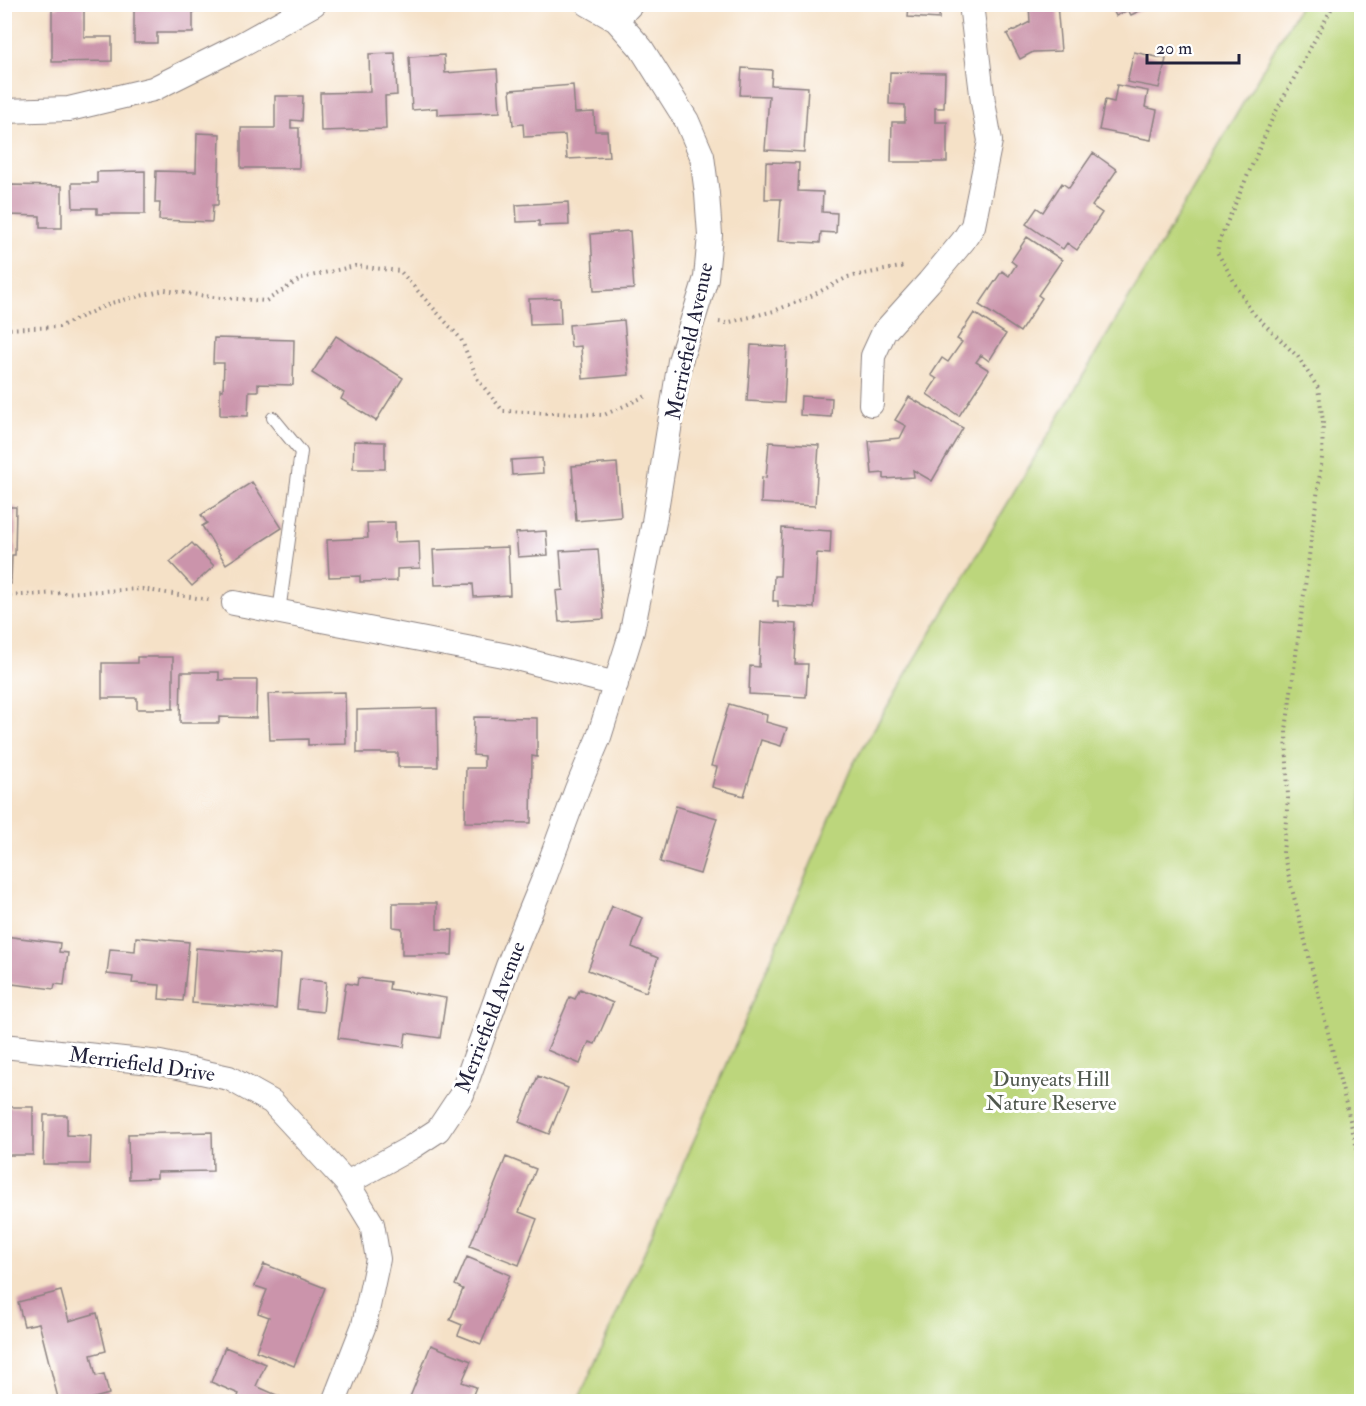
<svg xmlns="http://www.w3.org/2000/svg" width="1366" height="1406" font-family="'IM FELL Double Pica',serif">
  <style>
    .green { fill: #bcd67b; stroke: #6f7c5b; stroke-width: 1.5 }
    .building { fill: #cb94ab }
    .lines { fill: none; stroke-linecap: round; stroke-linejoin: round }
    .service-casing { stroke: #8c8281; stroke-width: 14 }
    .minor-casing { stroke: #8c8281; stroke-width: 26 }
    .path { stroke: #8c8281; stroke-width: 4; stroke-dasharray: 1.5 4.5; stroke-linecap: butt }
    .service { stroke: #fff; stroke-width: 12 }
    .minor { stroke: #fff; stroke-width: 24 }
    .labels { text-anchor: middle; stroke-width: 6; stroke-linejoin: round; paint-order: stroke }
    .street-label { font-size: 21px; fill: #22223b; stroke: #fff }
    .park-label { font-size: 21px; fill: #50584e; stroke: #fff }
  </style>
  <rect width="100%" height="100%" fill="#fff"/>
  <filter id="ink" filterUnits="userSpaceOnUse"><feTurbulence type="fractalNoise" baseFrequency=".0167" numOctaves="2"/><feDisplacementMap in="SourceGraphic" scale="12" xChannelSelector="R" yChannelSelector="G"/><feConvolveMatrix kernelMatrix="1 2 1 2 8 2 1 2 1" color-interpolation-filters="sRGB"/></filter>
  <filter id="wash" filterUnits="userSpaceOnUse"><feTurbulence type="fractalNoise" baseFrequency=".008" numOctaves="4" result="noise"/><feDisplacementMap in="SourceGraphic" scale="24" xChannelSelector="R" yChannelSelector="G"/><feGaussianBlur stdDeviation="1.35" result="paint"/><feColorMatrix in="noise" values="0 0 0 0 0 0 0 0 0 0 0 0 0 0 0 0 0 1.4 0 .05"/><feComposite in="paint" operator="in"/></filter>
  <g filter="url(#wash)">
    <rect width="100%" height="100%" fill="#f5e1c7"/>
    <!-- green -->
    <path class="green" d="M1300,5H1362L1361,1401H578L714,1095L852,766L1167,234Z"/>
    <g id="blocks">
      <!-- building -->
      <path class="building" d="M58,4H84V37H112V61L52,62V7H58Z
        M134,4H193V33H157V43H134Z
        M909,4H940L939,19L908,17Z
        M1029,4H1057L1061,51L1033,52L1020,59L1007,34L1030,22Z
        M1115,4H1154L1131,15L1128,10L1116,16L1111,6Z
        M1134,52L1166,59L1159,88L1127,82Z
        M395,53L397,95L385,96L386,129L321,131L320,93L370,92L369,54Z
        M444,55L445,73L497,69L500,112L437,115V108L412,110L409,57Z
        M742,68L772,70L771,85L808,87L804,152L765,150L769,96L740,95Z
        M890,72L945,73L944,108H935V122H947V162H891L892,122H905V105L889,104Z
        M573,85L575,113L594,112L595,131H607L609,157L567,159L565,135L524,137L523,124L513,125L510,90Z
        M1117,85L1148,91L1145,107L1157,110L1151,140L1099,130L1105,100L1114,102Z
        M275,96H303L302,121L291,120V128H299V168H241V128H275Z
        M197,133L220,134L218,205H213L212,222L159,220L160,203H155L156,171L196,172Z
        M1093,153L1117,170L1092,206L1102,213L1077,250L1067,243L1063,249L1026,224L1037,208L1043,212L1062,183L1069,188Z
        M766,162L799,163L798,191L823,192L822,212L837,213L836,233L821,232L820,243L778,241L781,199H765Z
        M145,171V214H97V208H73L72,183H97V172Z
        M9,185L62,186V228H40V216L9,215Z
        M568,202L569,225L539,226V221L517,222L516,205Z
        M4,218L11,219V245H4Z
        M630,231L634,289L594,291L591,234Z
        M1027,237L1062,260L1038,295L1042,298L1020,332L979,305L1002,271L1009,276L1016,265L1011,261Z
        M560,298L561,324L530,325L529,299Z
        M974,313L1006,334L989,361L981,355L976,362L989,370L959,416L927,394L937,379L931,375L942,358L948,362L962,342L957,339Z
        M624,320L629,375L583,379L581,346L571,347L569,325Z
        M336,336L403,378L376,421L341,399L344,393L312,373Z
        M214,338L294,340L293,385L258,384V391H249L248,416L220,415V389L223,390L224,363H213Z
        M751,345L787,347L784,403L747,401Z
        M801,396L832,398L831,417L800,415Z
        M909,397L963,428L932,481L913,470L914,477L884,479V473L872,474L869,441L900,438L906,426L895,420Z
        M354,441L385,442V469H353Z
        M769,442L819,445L815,506L761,503L762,477L766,478Z
        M542,458L543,473L512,475L511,460Z
        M617,463L621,517L576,521L572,466Z
        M252,482L282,528L226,564L202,526L207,523L201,515Z
        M5,507H16L15,555H12L11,584H5Z
        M395,522V542L419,541L420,568L397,569V581L360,582V576L329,577L327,540L368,538L367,523Z
        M782,528L831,531L830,554L817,553L814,608L778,606V601H773L774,576H780Z
        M546,531L548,555L518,557L516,533Z
        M192,543L214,566L192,586L170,562Z
        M508,547L510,595L474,597L473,584L435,585L433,550Z
        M598,549L604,619L559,622L556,591L563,590L560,551Z
        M761,622L797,624L795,664H808L806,697L749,694L750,666L759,667Z
        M137,657H173V709H137V698H102V663H137Z
        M181,672H219V680H257L256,718L219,717V723H180Z
        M345,692L346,744L308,745V739L270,740L268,694Z
        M729,704L767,715L766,722L787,728L781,746L761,740L744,796L712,787L717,767L711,766Z
        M437,708L438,767H398V753H357V710Z
        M474,717L537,718V757L532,756L531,823L465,822L466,768H484V756L473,755Z
        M676,806L717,818L700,874L660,862Z
        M393,903H437V929L453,930L452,955H402V928L393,927Z
        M612,906L643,918L632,947L658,958L646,992L588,970Z
        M4,936L60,943L59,952L68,953L64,985L55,984L54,989L4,983Z
        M136,937L189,942L183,1001L159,999L160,985L132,983L133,977L107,974L110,949L135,951Z
        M196,948L280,955L276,1009L192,1003Z
        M358,978L390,982L389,989L446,998L440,1038L406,1033L404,1047L338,1038L346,983L357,985Z
        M300,979L326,982L323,1012L297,1009Z
        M580,989L613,1003L595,1044L589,1042L580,1064L547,1050L570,997L575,999Z
        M538,1076L568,1088L549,1134L519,1122Z
        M4,1107H33V1155H4Z
        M44,1115H67V1135L91,1136L90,1164H43Z
        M212,1132L213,1171L157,1172V1178L129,1179L128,1134Z
        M506,1157L536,1169L519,1212L537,1219L519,1265L470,1246Z
        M467,1257L510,1275L481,1344L458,1335L462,1325L450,1320L463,1289L455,1285Z
        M264,1264L325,1288L294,1366L256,1351L269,1317L258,1313L267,1290L255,1286Z
        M61,1291L69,1321L97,1313L106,1351L91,1355L96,1376L104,1374L109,1394L80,1402H59L39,1323L24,1326L18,1302Z
        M431,1345L471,1361L462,1382L476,1387L470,1402H408Z
        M225,1347L266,1364L256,1386L279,1396L276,1402H236L239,1394L211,1382Z"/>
    </g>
  </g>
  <g filter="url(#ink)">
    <use href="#blocks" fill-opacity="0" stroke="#8c8281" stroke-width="1.5"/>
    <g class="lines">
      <defs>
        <path id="service" d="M273,418L301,452L279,612"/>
        <path id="minor" d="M616,20L631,4
          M4,111L69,109L153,89L237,47L314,4
          M871,404L873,356L884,332L929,282L963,241L973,226L990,141L983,102L971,4
          M234,603L508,656L616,684
          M4,1046L160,1063L229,1078L272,1102L347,1183L372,1224L378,1259L364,1325L334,1402
          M347,1183L412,1147L438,1130L462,1094L508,966L545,876L577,789L599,737L632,631L654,522L680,361L706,278L710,235L707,194L702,156L687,121L641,48L616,20L588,4"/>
      </defs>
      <!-- service casing -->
      <use href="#service" class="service-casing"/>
      <!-- minor casing -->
      <use href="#minor" class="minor-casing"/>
      <!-- path -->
      <path class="path" d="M1334,4L1273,117L1219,241L1217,252L1252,312L1298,357L1318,388L1323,421L1322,458L1286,730L1288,799L1283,853L1358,1152L1362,1159
        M719,322L726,323L774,311L809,297L848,277L906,266
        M4,329L59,327L111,303L165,290L212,297L266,301L302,278L355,266L400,271L461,339L478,380L503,411L604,415L646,396
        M4,596L142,589L209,600"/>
      <!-- service -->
      <use href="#service" class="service"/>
      <!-- minor -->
      <use href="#minor" class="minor"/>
    </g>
  </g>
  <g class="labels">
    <!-- street labels -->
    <g class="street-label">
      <text transform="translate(689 341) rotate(-78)" y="7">Merriefield Avenue</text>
      <text transform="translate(490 1017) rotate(-69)" y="7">Merriefield Avenue</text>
      <text transform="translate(142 1064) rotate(8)" y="7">Merriefield Drive</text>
    </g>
    <!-- park labels -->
    <g class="park-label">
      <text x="1051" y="1086">Dunyeats Hill<tspan x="1051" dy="24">Nature Reserve</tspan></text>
    </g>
  </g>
  <!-- margin -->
  <rect width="1366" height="1406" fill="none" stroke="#fff" stroke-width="24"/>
  <!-- scale -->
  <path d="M1147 54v9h92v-9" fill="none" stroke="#22223b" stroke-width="3"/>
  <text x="1156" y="54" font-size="18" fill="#22223b" stroke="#ffffff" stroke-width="4.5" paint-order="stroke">20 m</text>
</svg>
